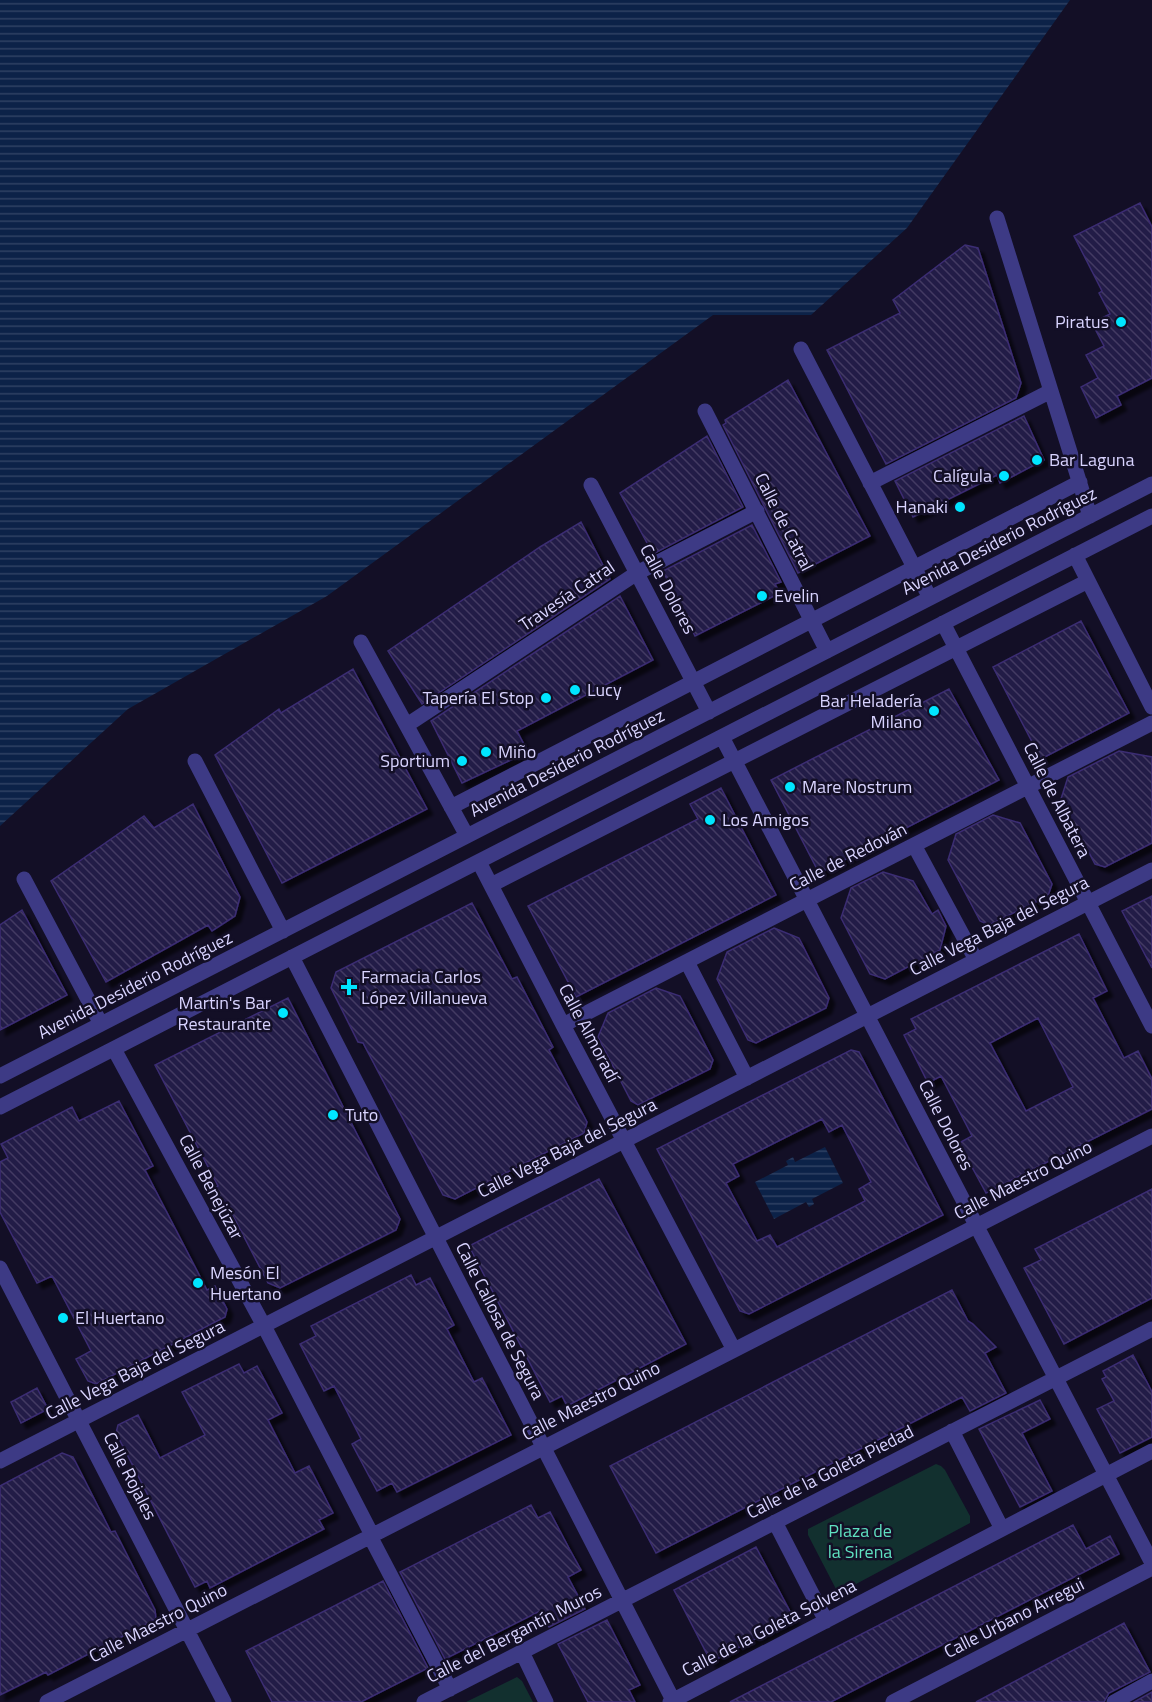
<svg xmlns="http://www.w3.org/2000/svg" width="1152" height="1702" font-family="'Titillium Web',sans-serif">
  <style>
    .green { fill: #12302f }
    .water { fill: url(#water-rules) }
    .building { fill: url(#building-back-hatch); stroke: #3b2d73; stroke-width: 1.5; fill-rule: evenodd; filter: url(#shadow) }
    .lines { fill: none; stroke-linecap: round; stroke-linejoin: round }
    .minor { stroke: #3d3a85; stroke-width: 15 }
    .poi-dot { fill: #00e5ff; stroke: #130f26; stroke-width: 2 }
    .labels { text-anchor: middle; stroke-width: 5; stroke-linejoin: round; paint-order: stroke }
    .poi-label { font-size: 18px; fill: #d9d4ff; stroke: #130f26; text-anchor: start }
    .street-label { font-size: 18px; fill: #d9d4ff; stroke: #130f26 }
    .park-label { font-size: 18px; fill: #5fe0c0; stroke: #130f26 }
  </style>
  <defs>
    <pattern id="water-rules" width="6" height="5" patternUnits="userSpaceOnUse" patternTransform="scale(1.5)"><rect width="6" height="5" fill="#0c2248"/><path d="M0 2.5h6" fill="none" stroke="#2f4163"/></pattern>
    <pattern id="building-back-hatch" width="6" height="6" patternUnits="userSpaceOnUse" patternTransform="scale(1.5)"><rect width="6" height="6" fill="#241b47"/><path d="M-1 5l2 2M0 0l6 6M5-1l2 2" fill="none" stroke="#433b63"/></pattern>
    <filter id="shadow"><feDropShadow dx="5.5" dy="5.5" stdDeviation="1.5" flood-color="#0009"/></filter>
  </defs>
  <rect width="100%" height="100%" fill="#130f26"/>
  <!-- green -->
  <path class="green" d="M936,1464L941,1466L945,1470L970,1516V1523L843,1591H837L808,1535V1529Z
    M517,1677L522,1681L533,1702H466Z"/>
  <!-- water -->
  <path class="water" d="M0,0H1070L907,228L811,315H713L327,596L128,709L0,826Z
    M825,1147L843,1183L812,1199L814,1204L809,1207L806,1202L774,1219L755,1182L788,1165L786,1161L793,1157L795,1162Z"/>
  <!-- building -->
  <path class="building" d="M1140,203L1152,227V378L1117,396L1121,405L1096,418L1081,387L1098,378L1086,355L1104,346L1092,323L1110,314L1099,293L1102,291L1074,236Z
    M965,245L978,248L1021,383L1016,398L886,464L827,350L900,313L893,300Z
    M788,380L870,536L798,573L723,425L726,423L725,420Z
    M1024,416L1044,460L1000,483L997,475L913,517L895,481Z
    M707,436L743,507L653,554L620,493Z
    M581,522L610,579L422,704L388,651L540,547Z
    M752,525L781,582L775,584L780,593L695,636L663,571Z
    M620,596L653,660L517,731L528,752L462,783L431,721Z
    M1081,621L1129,713L1041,759L993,667Z
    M353,669L427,809L282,883L215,755L279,709L281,713Z
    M949,689L999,780L819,873L771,780Z
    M1119,751L1152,757V843L1105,867L1095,864L1061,799L1068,777Z
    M721,788L776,895L576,997L528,906L698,819L690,804Z
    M193,804L240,897L235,916L212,931L208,925L106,982L51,881L144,816L154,828Z
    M993,815L1020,823L1052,884L1048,896L989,925L980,921L948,860L956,834Z
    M883,872L913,881L932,914L938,910L946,926L940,950L885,979L870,974L841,918L851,888Z
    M1152,896V968L1122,911Z
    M472,903L512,979L517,977L553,1047L549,1050L587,1122L584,1133L455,1199L443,1195L363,1043L358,1042L331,988L336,972Z
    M22,910L67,995L0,1030V925Z
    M774,928L799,938L829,998L826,1008L756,1043L748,1040L717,979L727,952Z
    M1079,934L1107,991L1093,998L1124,1058L1138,1051L1152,1079V1109L986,1193L959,1143L972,1136L941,1076L928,1083L904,1035L916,1029L911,1019ZM1038,1018L1073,1087L1026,1111L990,1043Z
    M656,988L680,996L713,1060L710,1069L638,1105L631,1101L598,1037L608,1013Z
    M288,998L400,1219L396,1230L280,1288L268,1283L229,1208L227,1209L218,1197L216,1187L218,1186L155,1065Z
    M851,1050L859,1052L943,1215L749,1314L740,1311L657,1149ZM822,1119L829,1132L842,1125L871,1182L859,1189L865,1201L777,1247L770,1235L757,1241L726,1183L739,1176L733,1164Z
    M119,1101L153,1166L145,1170L207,1290L215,1286L227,1309L225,1317L96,1384L88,1381L76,1359L91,1351L52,1276L37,1283L0,1212V1162L8,1158L1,1144L72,1107L79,1121Z
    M599,1179L686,1344L567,1406L562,1396L550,1402L469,1246Z
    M1152,1189V1298L1064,1344L1024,1268L1041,1260L1035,1249Z
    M411,1275L416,1285L430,1278L454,1325L447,1329L474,1382L482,1378L511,1435L397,1492L392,1483L377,1491L352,1444L361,1439L334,1386L324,1391L300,1344L316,1336L311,1326Z
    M952,1290L968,1321L973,1324L996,1347L985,1353L1006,1393L970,1411L962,1397L656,1553L610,1466Z
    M1133,1355L1152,1392V1437L1120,1453L1097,1409L1114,1401L1102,1379L1106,1377L1103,1371Z
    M239,1364L244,1373L257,1366L282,1413L268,1420L295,1473L309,1466L333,1513L319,1520L324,1529L210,1588L207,1581L195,1587L116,1433L118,1425L138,1415L160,1458L205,1435L182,1392Z
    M37,1388L48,1409L21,1423L11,1402Z
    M1040,1400L1050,1419L1022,1433L1052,1491L1020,1507L979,1429Z
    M62,1453L73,1457L111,1532L115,1531L155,1610L156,1619L48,1675L46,1672L0,1695V1486Z
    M531,1505L538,1518L550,1512L570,1550L581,1570L568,1577L585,1609L549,1627L540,1611L445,1659L400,1572Z
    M1073,1525L1086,1549L1110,1536L1119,1554L831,1702H730Z
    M756,1547L794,1619L711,1662L674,1590Z
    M383,1581L428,1668L361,1702H272L246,1651Z
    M607,1620L640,1685L629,1690L635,1702H588L558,1644Z
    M1124,1623L1150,1672L1109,1693L1104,1702H976Z
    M1152,1692V1702H1134Z"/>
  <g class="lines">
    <!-- minor -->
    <path class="minor" d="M997,218L1090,516
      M801,349L930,598
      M705,411L827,651
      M870,483L1051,391
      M591,485L709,712
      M1075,555L1152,707
      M943,623L1152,1026
      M361,642L467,836
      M407,725L637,573L757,511
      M722,737L1152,1563
      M195,761L283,931
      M451,807L1080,482
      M914,845L976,960
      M479,862L563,1025L734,1350
      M24,879L101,1024
      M491,885L1088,581
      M292,957L674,1702
      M687,962L747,1078
      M563,1025L1152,723
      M114,1049L264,1326L372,1535
      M0,1076L1152,484
      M0,1107L1152,516
      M0,1268L224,1702
      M952,1431L1002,1529
      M0,1461L1152,870
      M775,1522L826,1621
      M370,1536L450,1689
      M522,1652L546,1702
      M47,1702L1152,1136
      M424,1702L1152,1329
      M670,1702L1152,1451
      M893,1702L1152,1568
      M1114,1702L1152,1681"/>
  </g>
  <!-- markers -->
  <g class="poi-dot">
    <circle cx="1121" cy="322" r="6"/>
    <circle cx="1037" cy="460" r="6"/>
    <circle cx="1004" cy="476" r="6"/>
    <circle cx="960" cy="507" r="6"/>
    <circle cx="762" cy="596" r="6"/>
    <circle cx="575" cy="690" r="6"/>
    <circle cx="546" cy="698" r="6"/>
    <circle cx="934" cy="711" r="6"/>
    <circle cx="486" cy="752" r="6"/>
    <circle cx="462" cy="761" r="6"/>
    <circle cx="790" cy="787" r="6"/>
    <circle cx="710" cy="820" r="6"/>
    <path d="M346 978h6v6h6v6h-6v6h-6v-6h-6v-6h6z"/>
    <circle cx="283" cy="1013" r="6"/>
    <circle cx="333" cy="1115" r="6"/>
    <circle cx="198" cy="1283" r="6"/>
    <circle cx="63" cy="1318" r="6"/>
  </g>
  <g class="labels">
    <!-- poi labels -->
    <g class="poi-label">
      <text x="1109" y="328" text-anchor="end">Piratus</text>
      <text x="1049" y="466">Bar Laguna</text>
      <text x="992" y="482" text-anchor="end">Calígula</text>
      <text x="948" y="513" text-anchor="end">Hanaki</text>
      <text x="774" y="602">Evelin</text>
      <text x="587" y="696">Lucy</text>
      <text x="534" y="704" text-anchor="end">Tapería El Stop</text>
      <text x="922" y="707" text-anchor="end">Bar Heladería<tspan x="922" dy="21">Milano</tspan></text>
      <text x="498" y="758">Miño</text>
      <text x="450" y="767" text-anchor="end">Sportium</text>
      <text x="802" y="793">Mare Nostrum</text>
      <text x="722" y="826">Los Amigos</text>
      <text x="361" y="983">Farmacia Carlos<tspan x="361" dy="21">López Villanueva</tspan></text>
      <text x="271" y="1009" text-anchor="end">Martin's Bar<tspan x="271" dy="21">Restaurante</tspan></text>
      <text x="345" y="1121">Tuto</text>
      <text x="210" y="1279">Mesón El<tspan x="210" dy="21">Huertano</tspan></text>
      <text x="75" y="1324">El Huertano</text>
    </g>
    <!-- street labels -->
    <g class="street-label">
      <text transform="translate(784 522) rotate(63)" y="6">Calle de Catral</text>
      <text transform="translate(999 541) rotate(-27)" y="6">Avenida Desiderio Rodríguez</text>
      <text transform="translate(668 589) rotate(62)" y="6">Calle Dolores</text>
      <text transform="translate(567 596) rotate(-34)" y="6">Travesía Catral</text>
      <text transform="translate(567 763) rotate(-27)" y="6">Avenida Desiderio Rodríguez</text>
      <text transform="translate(1057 800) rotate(63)" y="6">Calle de Albatera</text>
      <text transform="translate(848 857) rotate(-27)" y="6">Calle de Redován</text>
      <text transform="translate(999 926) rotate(-27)" y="6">Calle Vega Baja del Segura</text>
      <text transform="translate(135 985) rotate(-27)" y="6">Avenida Desiderio Rodríguez</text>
      <text transform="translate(589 1033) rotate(62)" y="6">Calle Almoradí</text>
      <text transform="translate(946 1125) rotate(63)" y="6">Calle Dolores</text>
      <text transform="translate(567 1148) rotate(-27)" y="6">Calle Vega Baja del Segura</text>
      <text transform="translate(1023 1180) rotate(-27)" y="6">Calle Maestro Quino</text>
      <text transform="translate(211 1187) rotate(62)" y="6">Calle Benejúzar</text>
      <text transform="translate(500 1321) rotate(63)" y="6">Calle Callosa de Segura</text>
      <text transform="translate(135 1370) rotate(-27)" y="6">Calle Vega Baja del Segura</text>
      <text transform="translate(591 1401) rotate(-27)" y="6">Calle Maestro Quino</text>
      <text transform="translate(830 1472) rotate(-27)" y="6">Calle de la Goleta Piedad</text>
      <text transform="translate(130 1476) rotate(63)" y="6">Calle Rojales</text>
      <text transform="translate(1014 1618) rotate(-27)" y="6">Calle Urbano Arregui</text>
      <text transform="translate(158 1623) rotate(-27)" y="6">Calle Maestro Quino</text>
      <text transform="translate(769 1628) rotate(-27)" y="6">Calle de la Goleta Solvena</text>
      <text transform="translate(514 1634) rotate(-27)" y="6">Calle del Bergantín Muros</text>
    </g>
    <!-- park labels -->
    <g class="park-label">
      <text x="860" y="1537">Plaza de<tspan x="860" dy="21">la Sirena</tspan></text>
    </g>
  </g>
</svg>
